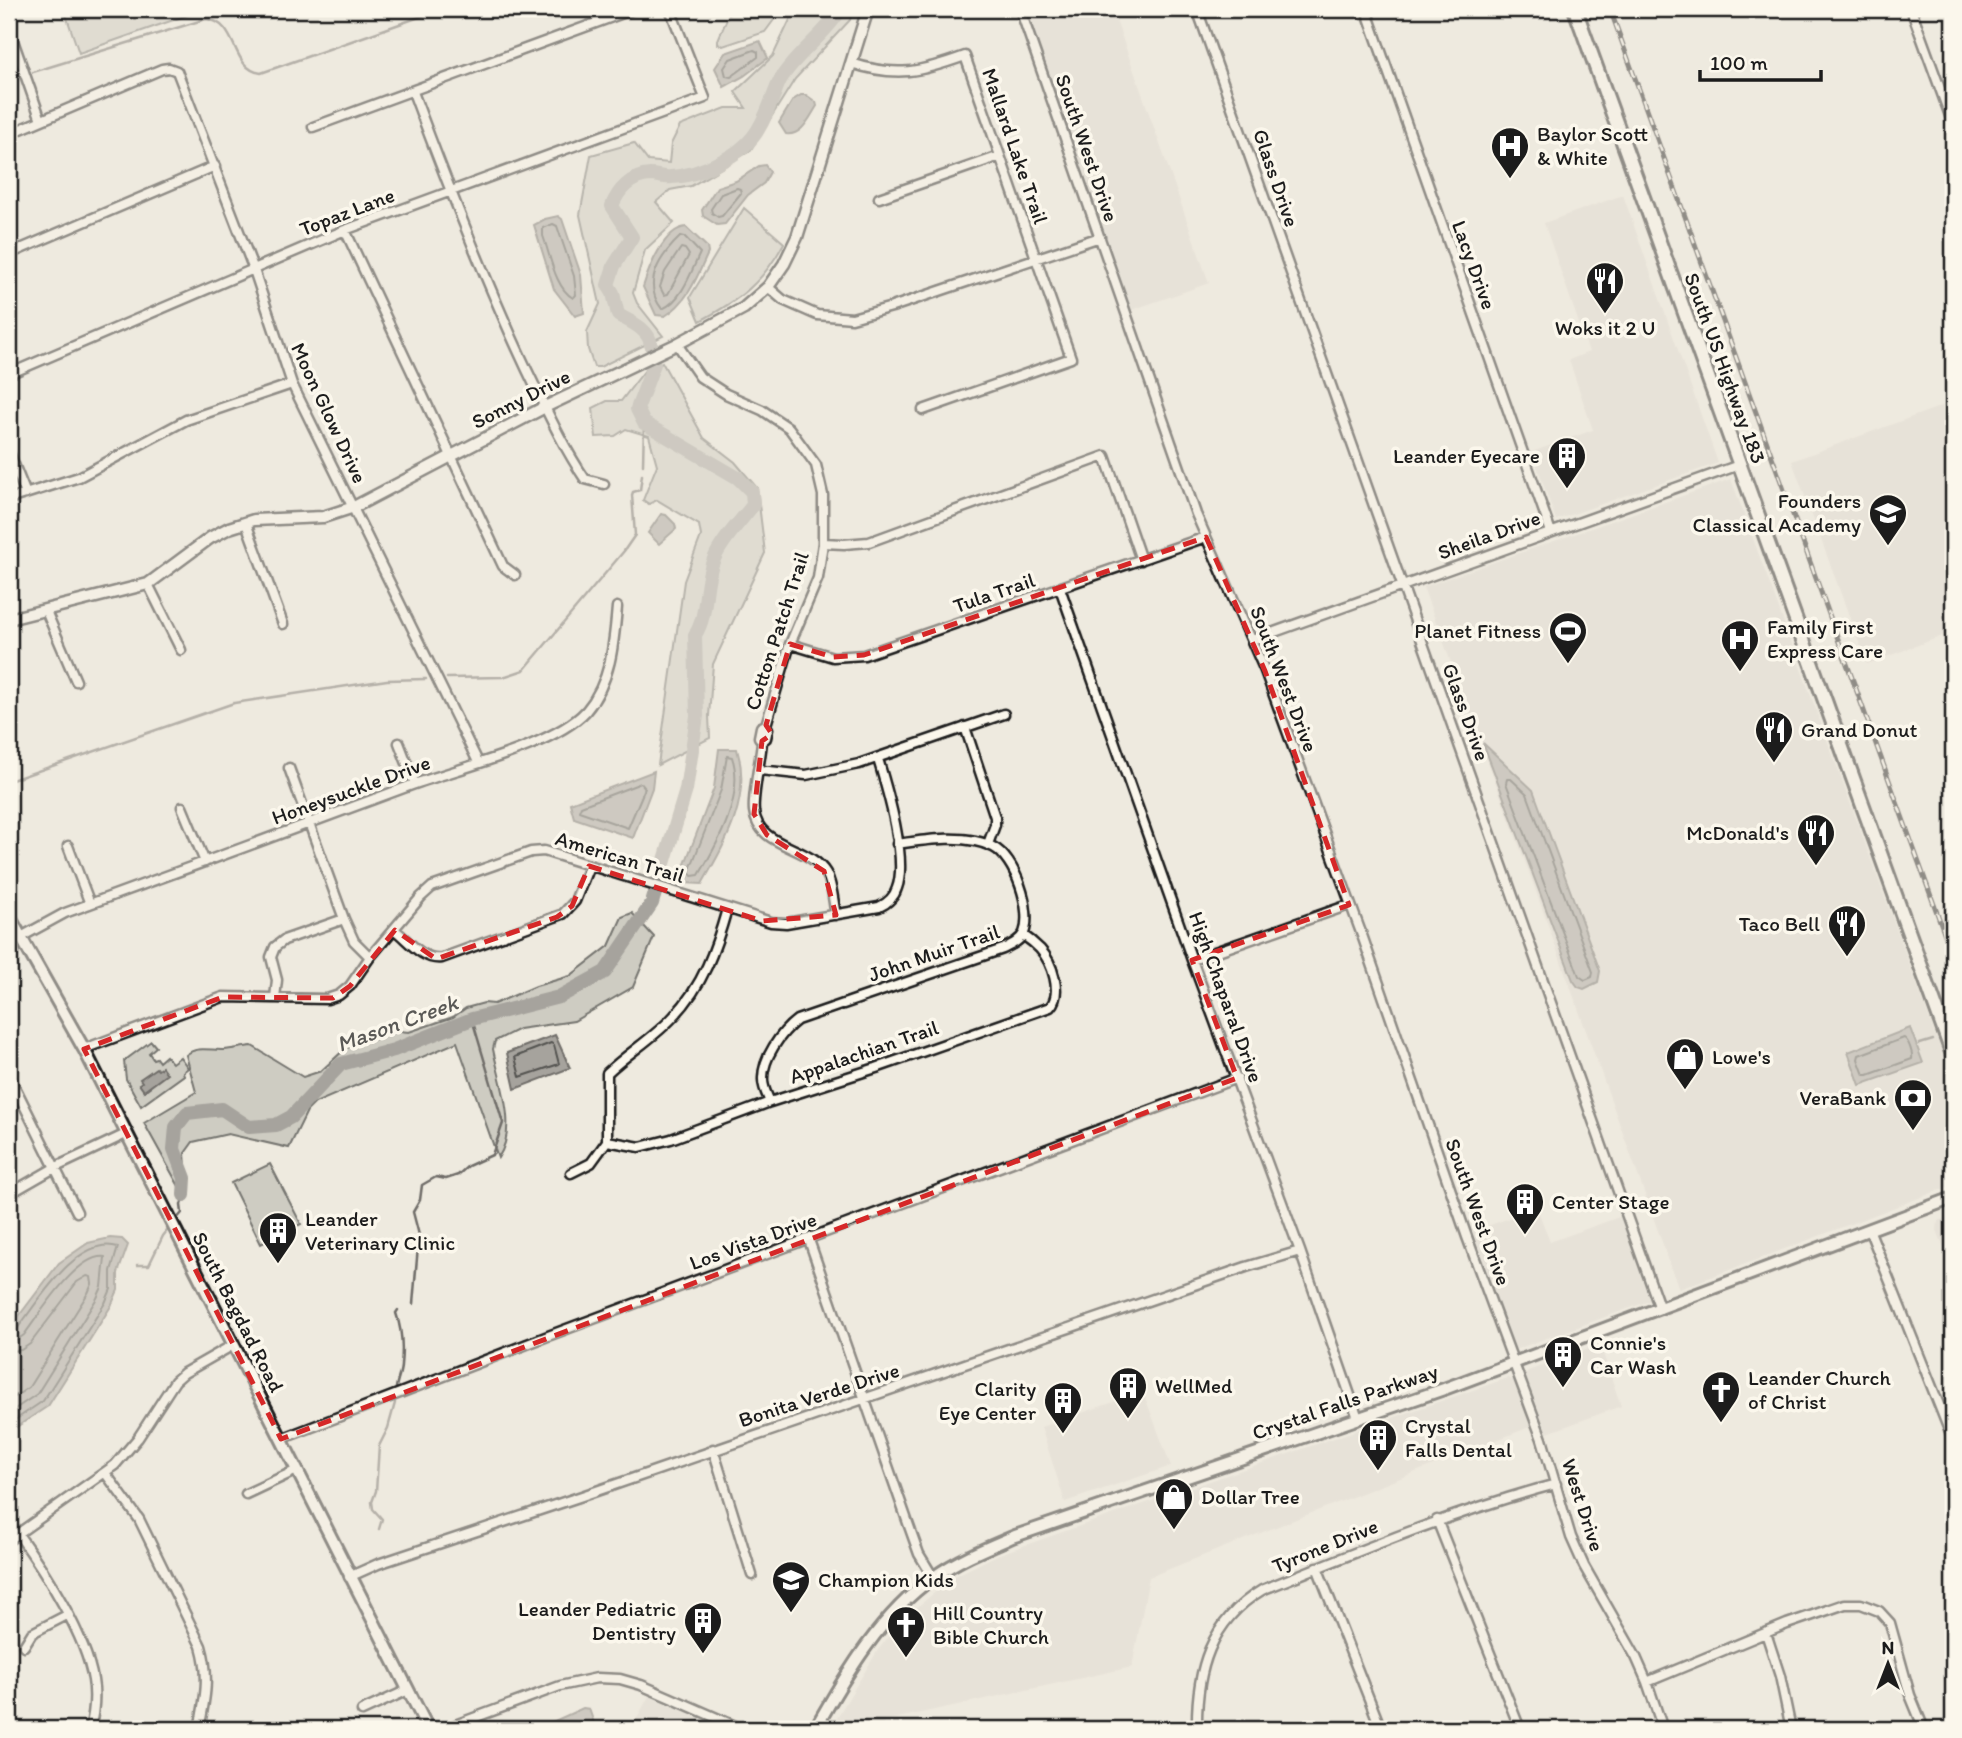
<svg xmlns="http://www.w3.org/2000/svg" width="1962" height="1738" font-family="Itim,sans-serif">
  <style>
    .built { fill: #dedad1 }
    .green { fill: #ceccc2; stroke: #75746f; stroke-width: 2 }
    .water { fill: #a6a39d; stroke: #6f6d69; stroke-width: 2 }
    .lines { fill: none; stroke-linecap: round; stroke-linejoin: round }
    .shore { stroke: #535250; stroke-width: 2 }
    .stream { stroke: #6f6d69; stroke-width: 2.5 }
    .river { stroke: #a6a39d; stroke-width: 14 }
    .minor-casing { stroke: #1c1c1c; stroke-width: 13 }
    .tertiary-casing { stroke: #1c1c1c; stroke-width: 15 }
    .secondary-casing { stroke: #1c1c1c; stroke-width: 16 }
    .primary-casing { stroke: #1c1c1c; stroke-width: 18 }
    .minor { stroke: #fbf7ec; stroke-width: 8 }
    .tertiary { stroke: #fbf7ec; stroke-width: 10 }
    .secondary { stroke: #fbf7ec; stroke-width: 10 }
    .primary { stroke: #fbf7ec; stroke-width: 12 }
    .rail-casing { stroke: #1c1c1c; stroke-width: 5 }
    .rail { stroke: #fbf7ec; stroke-width: 2.5; stroke-dasharray: 8; stroke-linecap: butt }
    .marked { fill: none; stroke: #d62828; stroke-width: 5; stroke-dasharray: 14 9; stroke-linejoin: round }
    .labels { text-anchor: middle; stroke-width: 7; stroke-linejoin: round; paint-order: stroke }
    .poi-label { font-size: 21px; fill: #1c1c1c; stroke: #fbf7ec; text-anchor: start }
    .street-label { font-size: 21px; fill: #1c1c1c; stroke: #fbf7ec }
    .water-label { font-size: 23px; font-style: italic; fill: #5a5956; stroke: #fbf7ec }
  </style>
  <rect width="100%" height="100%" fill="#eeeadf"/>
  <filter id="ink" filterUnits="userSpaceOnUse"><feTurbulence type="fractalNoise" baseFrequency=".0143" numOctaves="2"/><feDisplacementMap in="SourceGraphic" scale="14" xChannelSelector="R" yChannelSelector="G"/><feConvolveMatrix kernelMatrix="1 2 1 2 8 2 1 2 1" color-interpolation-filters="sRGB"/></filter>
  <g filter="url(#ink)">
    <!-- built -->
    <path class="built" d="M1021,9H1112L1209,283L1126,312Z
      M1623,195L1718,463L1556,520L1532,452L1593,430L1569,360L1589,352L1544,223Z
      M1953,402V632L1867,664L1792,461Z
      M1731,479L1953,1082V1185L1679,1289L1530,875L1423,587Z
      M1537,1208L1550,1242L1622,1216L1652,1300L1514,1350L1471,1232Z
      M1953,1215V1271L1937,1230L1938,1221Z
      M1600,1345L1621,1406L1545,1434L1524,1376L1528,1371Z
      M1508,1378L1515,1381L1532,1426L1149,1577L1132,1667L884,1721L882,1729H830L878,1650L902,1620L953,1577L997,1555L1077,1527Z
      M1143,1392L1171,1466L1065,1502L1041,1427Z
      M649,1696L701,1718L722,1729H631Z"/>
    <!-- green -->
    <path class="green" d="M64,9H205L79,53Z
      M731,9H782L765,32L723,46L718,44V40Z
      M795,9H853L850,20L795,79L750,151L691,186L670,190L656,202L674,223L645,250L633,293L637,303L663,336L600,367H594L588,349L587,332L600,304L580,215L591,155L634,143L648,161L669,163L671,144L680,126L726,108H746L735,92L773,56Z
      M744,208L784,243C763,283 739,300 700,321L690,297Z
      M662,362L704,438L735,462L757,488L765,553L713,664L709,716L710,738L658,765L684,581L701,536L699,525L657,500L649,504L643,500L657,465L649,436L626,429L615,436L596,437L593,408L607,401H621L645,370Z
      M632,913L654,937L633,987L574,1021L519,1029L495,1041L493,1049C499,1081 519,1128 498,1158L457,1042L315,1103L307,1111L289,1148L228,1134L193,1142L185,1153L188,1193L181,1190L144,1123L196,1092L186,1055C197,1045 211,1051 224,1050C233,1049 243,1047 252,1046L303,1077L321,1071L346,1048L399,1031L409,1032L453,1017L466,1008L484,1003L494,1004L536,986L570,976L609,946L622,917Z
      M151,1041L156,1047L149,1053L153,1059L156,1058L159,1062L166,1056L172,1063L180,1057L188,1068L183,1072L184,1075L141,1106L126,1079L124,1061Z
      M270,1164L301,1224L261,1244L231,1183Z"/>
    <!-- water -->
    <path class="water" d="M760,41L768,58L744,76L724,87L715,68L725,53Z
      M801,95H806L816,102L817,106C809,118 802,136 786,134L779,123L793,100Z
      M765,165L770,172L764,183L748,195L725,224L717,225L703,216L702,210L717,187L736,181L759,166Z
      M558,216L562,219L581,275L584,313L575,316L554,289L534,225L545,219Z
      M686,227L707,247L708,253C697,277 688,302 665,316L656,315L643,287C649,268 664,229 686,227Z
      M661,514L666,515L675,524L676,529L659,544L648,533Z
      M1483,743L1533,790L1600,971L1598,982L1584,989L1578,987L1573,980Z
      M719,749H737C752,798 726,842 702,884L684,883L680,877L714,788Z
      M654,771L652,788L633,838L574,818L570,803Z
      M1910,1028L1923,1063L1860,1085L1848,1052Z
      M555,1035L570,1068L515,1089L507,1053Z
      M162,1067L167,1074L144,1091L139,1084L142,1082L140,1079L156,1068L158,1070Z
      M110,1238L122,1239L128,1245L118,1273V1290L111,1306L48,1406L9,1432V1329L59,1263L88,1243Z
      M583,1708L589,1709L596,1729H537Z"/>
    <g class="lines">
      <!-- shore -->
      <path class="shore" d="M754,50L758,52V57L731,77L726,76L724,68L730,59Z
        M737,188L740,189L741,193L722,216L718,217L712,213L711,209L721,194Z
        M553,224L557,226L574,276L576,295L573,298C555,288 550,254 543,236V228Z
        M681,236L685,237L700,253C691,272 682,301 662,309C641,283 660,256 681,236Z
        M681,248L685,249L689,255L668,294L664,295L660,287L665,272Z
        M727,756L732,757C745,796 718,843 699,875L692,876L689,872L721,790Z
        M1507,779H1511L1527,794L1593,972L1592,977L1585,980L1579,976L1506,783Z
        M641,783L645,788L628,828L579,811L581,806Z
        M1904,1038C1909,1041 1913,1054 1912,1059L1868,1075H1864L1858,1059L1859,1055Z
        M551,1043L554,1045L559,1064L520,1077L515,1057Z
        M9,1332L17,1329C38,1302 78,1234 118,1247L111,1271V1289L105,1303L43,1401L9,1424
        M9,1341L17,1340L24,1335C40,1314 77,1253 105,1257L102,1287L97,1298L37,1394L9,1413
        M9,1351L21,1350L30,1344L77,1282L87,1276L91,1277L92,1284L88,1293L29,1387L9,1401"/>
      <!-- stream -->
      <path class="stream" d="M33,72L206,19C239,22 230,69 261,73L442,9
        M9,82L16,80
        M643,465L644,423
        M447,678L503,677L524,670L624,551L635,535L632,495L633,492L640,490L642,475
        M9,781L234,703L387,680L426,679
        M1920,1044L1933,1040
        M174,1222L182,1213L181,1205L184,1195
        M137,1265H149L163,1236L170,1227
        M413,1304L419,1235L413,1212L420,1200L422,1185L436,1177L446,1179L458,1175L468,1166L492,1155L503,1123L472,1019
        M396,1388C397,1380 401,1373 401,1365C403,1347 402,1330 396,1313L398,1310
        M379,1529L382,1519L373,1509L372,1502L376,1491L379,1446L388,1428L395,1403"/>
      <!-- river -->
      <path class="river" d="M651,345C649,329 631,322 618,315L613,293L608,285L614,266L632,237L612,206C618,190 631,176 650,175C657,175 664,178 671,177C690,176 705,170 722,161C750,147 760,131 771,102C775,94 777,84 782,77C799,51 825,35 841,9
        M654,364L637,409L644,423L738,478L752,492L753,505C740,522 722,540 714,559C703,583 709,614 695,635L697,716L686,790L659,880
        M184,1195L185,1178L174,1149L176,1127L187,1113L222,1109L249,1127L276,1125L291,1117L341,1064L394,1050L472,1019L559,997L605,972L652,903L655,893"/>
      <defs>
        <path id="minor" d="M1020,9L1196,514L1265,671L1363,938L1467,1237L1542,1439L1571,1537L1584,1566L1636,1657L1647,1682L1663,1729
          M1197,9L1660,1309
          M1366,9L1551,532
          M1911,9L1953,124
          M9,29L41,120
          M851,63C896,78 921,72 965,56L1071,358L923,410
          M413,92C448,186 484,279 527,370C545,407 562,445 585,479L604,484
          M313,127L634,9
          M9,134L162,69L169,68L177,71L254,270L292,384L478,762
          M879,198L1000,156
          M345,230L503,566L515,575
          M9,254L215,166
          M768,287L783,300L817,315L852,318L892,307L1100,237
          M677,344L700,377L726,394L762,410L789,428L816,465L823,495V543L818,578L790,644L766,725L761,727L759,737L762,741
          M9,374L345,230L705,98L670,9
          M9,452L26,494
          M9,499L79,477L186,420L292,384
          M246,523L283,624
          M823,543L844,544L869,542L1105,456L1141,560
          M148,584L181,650
          M1060,588L1192,960L1300,1251L1358,1418
          M46,611L76,681
          M1252,640L1739,465
          M790,644L833,657L864,655L1206,537
          M766,725L768,729L766,738L762,741C761,759 752,795 754,811C758,848 809,845 826,873C833,885 833,902 836,915
          M965,727L995,817V825L988,844
          M399,743L415,784
          M289,768L344,919L354,941L370,957
          M760,770L806,775L859,764L1004,714
          M182,807L205,862
          M68,846L90,904
          M395,930C409,941 423,961 442,958L563,914L575,901L589,866
          M21,937L65,913C181,871 296,828 412,785C459,768 554,746 586,711C611,682 614,643 617,607
          M1192,960L1349,905
          M275,998L277,980L271,957L275,947L284,940L344,919
          M84,1049L223,997L327,999L339,995L350,986L370,957L421,897L432,887L531,852L544,851L771,922L786,923L879,907C888,903 894,898 897,888C908,859 887,789 878,759
          M9,1075L77,1212
          M770,1102C767,1095 763,1088 763,1080C762,1059 781,1032 797,1020L1003,949C1011,945 1020,941 1024,933C1033,910 1015,858 993,847C967,833 924,840 897,844
          M607,1141L640,1147L671,1139L770,1102L876,1068L1050,1007C1063,993 1052,962 1040,949C1035,944 1029,939 1023,935
          M571,1173L591,1163L607,1141V1073C628,1053 655,1037 674,1016C703,986 716,948 727,909
          M9,1194L56,1167L126,1134
          M1869,1229L1953,1440
          M809,1240L909,1526L919,1554L933,1577
          M281,1439L548,1336L1237,1078
          M713,1449L752,1575
          M106,1474L139,1519L201,1646C210,1676 205,1700 199,1729
          M246,1494L297,1470
          M1437,1520L1520,1729
          M18,1534C45,1571 86,1636 93,1680C96,1697 94,1713 90,1729
          M9,1540L115,1465L138,1438L175,1381L184,1373L233,1345
          M1317,1567L1381,1729
          M349,1577L378,1564L582,1496L1246,1267L1300,1251
          M1766,1633L1780,1676L1791,1729
          M24,1646L32,1633L67,1615
          M1647,1682L1787,1624L1845,1604H1861L1879,1611L1890,1623L1910,1695L1924,1729
          M362,1711L408,1690
          M444,1729L560,1686L597,1678L620,1679L641,1685L742,1729
          M1197,1729C1196,1671 1210,1621 1262,1590C1359,1551 1455,1511 1556,1484"/>
        <path id="tertiary" d="M9,619L148,584L210,538L229,528L254,520L323,517L354,507L545,407L677,344L744,308L768,287L784,264L797,237L868,9"/>
        <path id="secondary" d="M9,916L84,1049L428,1729
          M815,1729C846,1674 881,1614 934,1577C959,1559 987,1548 1015,1536L1444,1389L1953,1198"/>
        <path id="primary" d="M1575,9L1953,1055"/>
      </defs>
      <!-- minor casing -->
      <use href="#minor" class="minor-casing"/>
      <!-- tertiary casing -->
      <use href="#tertiary" class="tertiary-casing"/>
      <!-- secondary casing -->
      <use href="#secondary" class="secondary-casing"/>
      <!-- primary casing -->
      <use href="#primary" class="primary-casing"/>
      <!-- minor -->
      <use href="#minor" class="minor"/>
      <!-- tertiary -->
      <use href="#tertiary" class="tertiary"/>
      <!-- secondary -->
      <use href="#secondary" class="secondary"/>
      <!-- primary -->
      <use href="#primary" class="primary"/>
      <defs>
        <path id="rail" d="M1610,9L1953,957"/>
      </defs>
      <!-- rail casing -->
      <use href="#rail" class="rail-casing"/>
      <!-- rail -->
      <use href="#rail" class="rail"/>
    </g>
  </g>
  <!-- marked area -->
  <path d="M0 0H1962V1738H0ZM1206,537L1265,671L1349,905L1192,960L1237,1078L281,1439L84,1049L223,997L333,998L350,986L395,930L436,959L557,917L572,906L589,866L762,921L836,915L824,871L767,835L754,814L762,741L772,734L766,725L790,644L833,657L864,655Z" fill="#eeeadf" fill-opacity=".55" fill-rule="evenodd"/>
  <path class="marked" d="M1206,537L1265,671L1349,905L1192,960L1237,1078L281,1439L84,1049L223,997L333,998L350,986L395,930L436,959L557,917L572,906L589,866L762,921L836,915L824,871L767,835L754,814L762,741L772,734L766,725L790,644L833,657L864,655Z"/>
  <!-- icons -->
  <defs>
    <symbol id="hospital-pin" viewBox="-11 -11 22 30"><path d="M0 17L-7.5 6A9.5 9.5 0 1 1 7.5 6Z" fill="#1c1c1c" stroke="#fbf7ec"/><path d="M-5-5h3v3.5h4V-5h3V5h-3V1.5h-4V5h-3Z" fill="#fff"/></symbol>
    <symbol id="restaurant-pin" viewBox="-11 -11 22 30"><path d="M0 17L-7.5 6A9.5 9.5 0 1 1 7.5 6Z" fill="#1c1c1c" stroke="#fbf7ec"/><path d="M-5-6h1v4h1v-4h1v4h1v-4h1v5L-1.5 .5V6h-2V.5L-5-1ZM5-6V6H3V1.5H1.5Q1.5-4 5-6Z" fill="#fff"/></symbol>
    <symbol id="building-pin" viewBox="-11 -11 22 30"><path d="M0 17L-7.5 6A9.5 9.5 0 1 1 7.5 6Z" fill="#1c1c1c" stroke="#fbf7ec"/><path d="M-4-6H4V6H1V3H-1V6H-4ZM-2.5-4.3h1.7v1.8h-1.7ZM.8-4.3h1.7v1.8H.8ZM-2.5-1h1.7V.8h-1.7ZM.8-1h1.7V.8H.8Z" fill="#fff"/></symbol>
    <symbol id="school-pin" viewBox="-11 -11 22 30"><path d="M0 17L-7.5 6A9.5 9.5 0 1 1 7.5 6Z" fill="#1c1c1c" stroke="#fbf7ec"/><path d="M0-5L7-2L0 1L-7-2ZM-4 1L0 2.5L4 1V4Q0 6-4 4Z" fill="#fff"/></symbol>
    <symbol id="stadium-pin" viewBox="-11 -11 22 30"><path d="M0 17L-7.5 6A9.5 9.5 0 1 1 7.5 6Z" fill="#1c1c1c" stroke="#fbf7ec"/><path d="M0-5a6.5 5 0 1 0 0 10a6.5 5 0 1 0 0-10ZM-3.5-1.8h7v3.6h-7Z" fill="#fff"/></symbol>
    <symbol id="shop-pin" viewBox="-11 -11 22 30"><path d="M0 17L-7.5 6A9.5 9.5 0 1 1 7.5 6Z" fill="#1c1c1c" stroke="#fbf7ec"/><path d="M-5-2.5h2.3a2.7 3.5 0 0 1 5.4 0H5L5.5 6h-11ZM-1.5-2.5h3a1.5 2.3 0 0 0-3 0Z" fill="#fff"/></symbol>
    <symbol id="bank-pin" viewBox="-11 -11 22 30"><path d="M0 17L-7.5 6A9.5 9.5 0 1 1 7.5 6Z" fill="#1c1c1c" stroke="#fbf7ec"/><path d="M-6-4H6V4H-6ZM0-2.3a2.3 2.3 0 1 0 0 4.6a2.3 2.3 0 1 0 0-4.6Z" fill="#fff"/></symbol>
    <symbol id="church-pin" viewBox="-11 -11 22 30"><path d="M0 17L-7.5 6A9.5 9.5 0 1 1 7.5 6Z" fill="#1c1c1c" stroke="#fbf7ec"/><path d="M-1.2-6h2.4v3.5h3.3v2.4h-3.3V6h-2.4V-.1h-3.3v-2.4h3.3Z" fill="#fff"/></symbol>
  </defs>
  <g fill-rule="evenodd">
    <use href="#hospital-pin" x="1488" y="124" width="44" height="60"/>
    <use href="#restaurant-pin" x="1583" y="259" width="44" height="60"/>
    <use href="#building-pin" x="1545" y="434" width="44" height="60"/>
    <use href="#school-pin" x="1866" y="491" width="44" height="60"/>
    <use href="#stadium-pin" x="1546" y="609" width="44" height="60"/>
    <use href="#hospital-pin" x="1718" y="617" width="44" height="60"/>
    <use href="#restaurant-pin" x="1752" y="708" width="44" height="60"/>
    <use href="#restaurant-pin" x="1794" y="811" width="44" height="60"/>
    <use href="#restaurant-pin" x="1825" y="902" width="44" height="60"/>
    <use href="#shop-pin" x="1663" y="1035" width="44" height="60"/>
    <use href="#bank-pin" x="1891" y="1076" width="44" height="60"/>
    <use href="#building-pin" x="1503" y="1180" width="44" height="60"/>
    <use href="#building-pin" x="256" y="1209" width="44" height="60"/>
    <use href="#building-pin" x="1541" y="1333" width="44" height="60"/>
    <use href="#building-pin" x="1106" y="1364" width="44" height="60"/>
    <use href="#church-pin" x="1699" y="1368" width="44" height="60"/>
    <use href="#building-pin" x="1041" y="1379" width="44" height="60"/>
    <use href="#building-pin" x="1356" y="1416" width="44" height="60"/>
    <use href="#shop-pin" x="1152" y="1475" width="44" height="60"/>
    <use href="#school-pin" x="769" y="1558" width="44" height="60"/>
    <use href="#building-pin" x="681" y="1599" width="44" height="60"/>
    <use href="#church-pin" x="884" y="1603" width="44" height="60"/>
  </g>
  <g class="labels">
    <!-- poi labels -->
    <g class="poi-label">
      <text x="1537" y="141">Baylor Scott<tspan x="1537" dy="24">&amp; White</tspan></text>
      <text x="1605" y="335" text-anchor="middle">Woks it 2 U</text>
      <text x="1540" y="463" text-anchor="end">Leander Eyecare</text>
      <text x="1861" y="508" text-anchor="end">Founders<tspan x="1861" dy="24">Classical Academy</tspan></text>
      <text x="1767" y="634">Family First<tspan x="1767" dy="24">Express Care</tspan></text>
      <text x="1541" y="638" text-anchor="end">Planet Fitness</text>
      <text x="1801" y="737">Grand Donut</text>
      <text x="1789" y="840" text-anchor="end">McDonald's</text>
      <text x="1820" y="931" text-anchor="end">Taco Bell</text>
      <text x="1712" y="1064">Lowe's</text>
      <text x="1886" y="1105" text-anchor="end">VeraBank</text>
      <text x="1552" y="1209">Center Stage</text>
      <text x="305" y="1226">Leander<tspan x="305" dy="24">Veterinary Clinic</tspan></text>
      <text x="1590" y="1350">Connie's<tspan x="1590" dy="24">Car Wash</tspan></text>
      <text x="1748" y="1385">Leander Church<tspan x="1748" dy="24">of Christ</tspan></text>
      <text x="1155" y="1393">WellMed</text>
      <text x="1036" y="1396" text-anchor="end">Clarity<tspan x="1036" dy="24">Eye Center</tspan></text>
      <text x="1405" y="1433">Crystal<tspan x="1405" dy="24">Falls Dental</tspan></text>
      <text x="1201" y="1504">Dollar Tree</text>
      <text x="818" y="1587">Champion Kids</text>
      <text x="676" y="1616" text-anchor="end">Leander Pediatric<tspan x="676" dy="24">Dentistry</tspan></text>
      <text x="933" y="1620">Hill Country<tspan x="933" dy="24">Bible Church</tspan></text>
    </g>
    <!-- street labels -->
    <g class="street-label">
      <text transform="translate(1015 146) rotate(71)" y="7">Mallard Lake Trail</text>
      <text transform="translate(1087 148) rotate(71)" y="7">South West Drive</text>
      <text transform="translate(1276 178) rotate(71)" y="7">Glass Drive</text>
      <text transform="translate(347 212) rotate(-21)" y="7">Topaz Lane</text>
      <text transform="translate(1474 265) rotate(70)" y="7">Lacy Drive</text>
      <text transform="translate(1725 368) rotate(70)" y="7">South US Highway 183</text>
      <text transform="translate(521 399) rotate(-27)" y="7">Sonny Drive</text>
      <text transform="translate(329 413) rotate(65)" y="7">Moon Glow Drive</text>
      <text transform="translate(1489 535) rotate(-20)" y="7">Sheila Drive</text>
      <text transform="translate(994 593) rotate(-19)" y="7">Tula Trail</text>
      <text transform="translate(777 631) rotate(-72)" y="7">Cotton Patch Trail</text>
      <text transform="translate(1284 679) rotate(69)" y="7">South West Drive</text>
      <text transform="translate(1466 712) rotate(70)" y="7">Glass Drive</text>
      <text transform="translate(351 790) rotate(-20)" y="7">Honeysuckle Drive</text>
      <text transform="translate(620 857) rotate(17)" y="7">American Trail</text>
      <text transform="translate(934 953) rotate(-19)" y="7">John Muir Trail</text>
      <text transform="translate(1226 997) rotate(70)" y="7">High Chaparal Drive</text>
      <text transform="translate(864 1052) rotate(-19)" y="7">Appalachian Trail</text>
      <text transform="translate(1478 1212) rotate(70)" y="7">South West Drive</text>
      <text transform="translate(753 1241) rotate(-20)" y="7">Los Vista Drive</text>
      <text transform="translate(238 1312) rotate(63)" y="7">South Bagdad Road</text>
      <text transform="translate(819 1395) rotate(-18)" y="7">Bonita Verde Drive</text>
      <text transform="translate(1345 1402) rotate(-19)" y="7">Crystal Falls Parkway</text>
      <text transform="translate(1583 1505) rotate(72)" y="7">West Drive</text>
      <text transform="translate(1325 1546) rotate(-22)" y="7">Tyrone Drive</text>
    </g>
    <!-- water labels -->
    <g class="water-label">
      <text transform="translate(397 1023) rotate(-20)" y="8">Mason Creek</text>
    </g>
  </g>
  <!-- margin -->
  <rect width="1962" height="1738" fill="none" stroke="#fbf7ec" stroke-width="35"/>
  <rect x="18" y="18" width="1927" height="1703" fill="none" stroke="#1c1c1c" stroke-width="2.5" filter="url(#ink)"/>
  <!-- north arrow -->
  <g transform="translate(1888 1664)" stroke="#fbf7ec" stroke-width="5" paint-order="stroke">
  <path d="M0-5L12 26L0 18L-12 26Z" fill="#1c1c1c"/>
  <text y="-10" font-size="19" font-weight="bold" text-anchor="middle" fill="#1c1c1c">N</text>
  </g>
  <!-- scale -->
  <path d="M1700 70v10h121v-10" fill="none" stroke="#1c1c1c" stroke-width="3.5"/>
  <text x="1710" y="70" font-size="21" fill="#1c1c1c" stroke="#fbf7ec" stroke-width="5" paint-order="stroke">100 m</text>
</svg>
